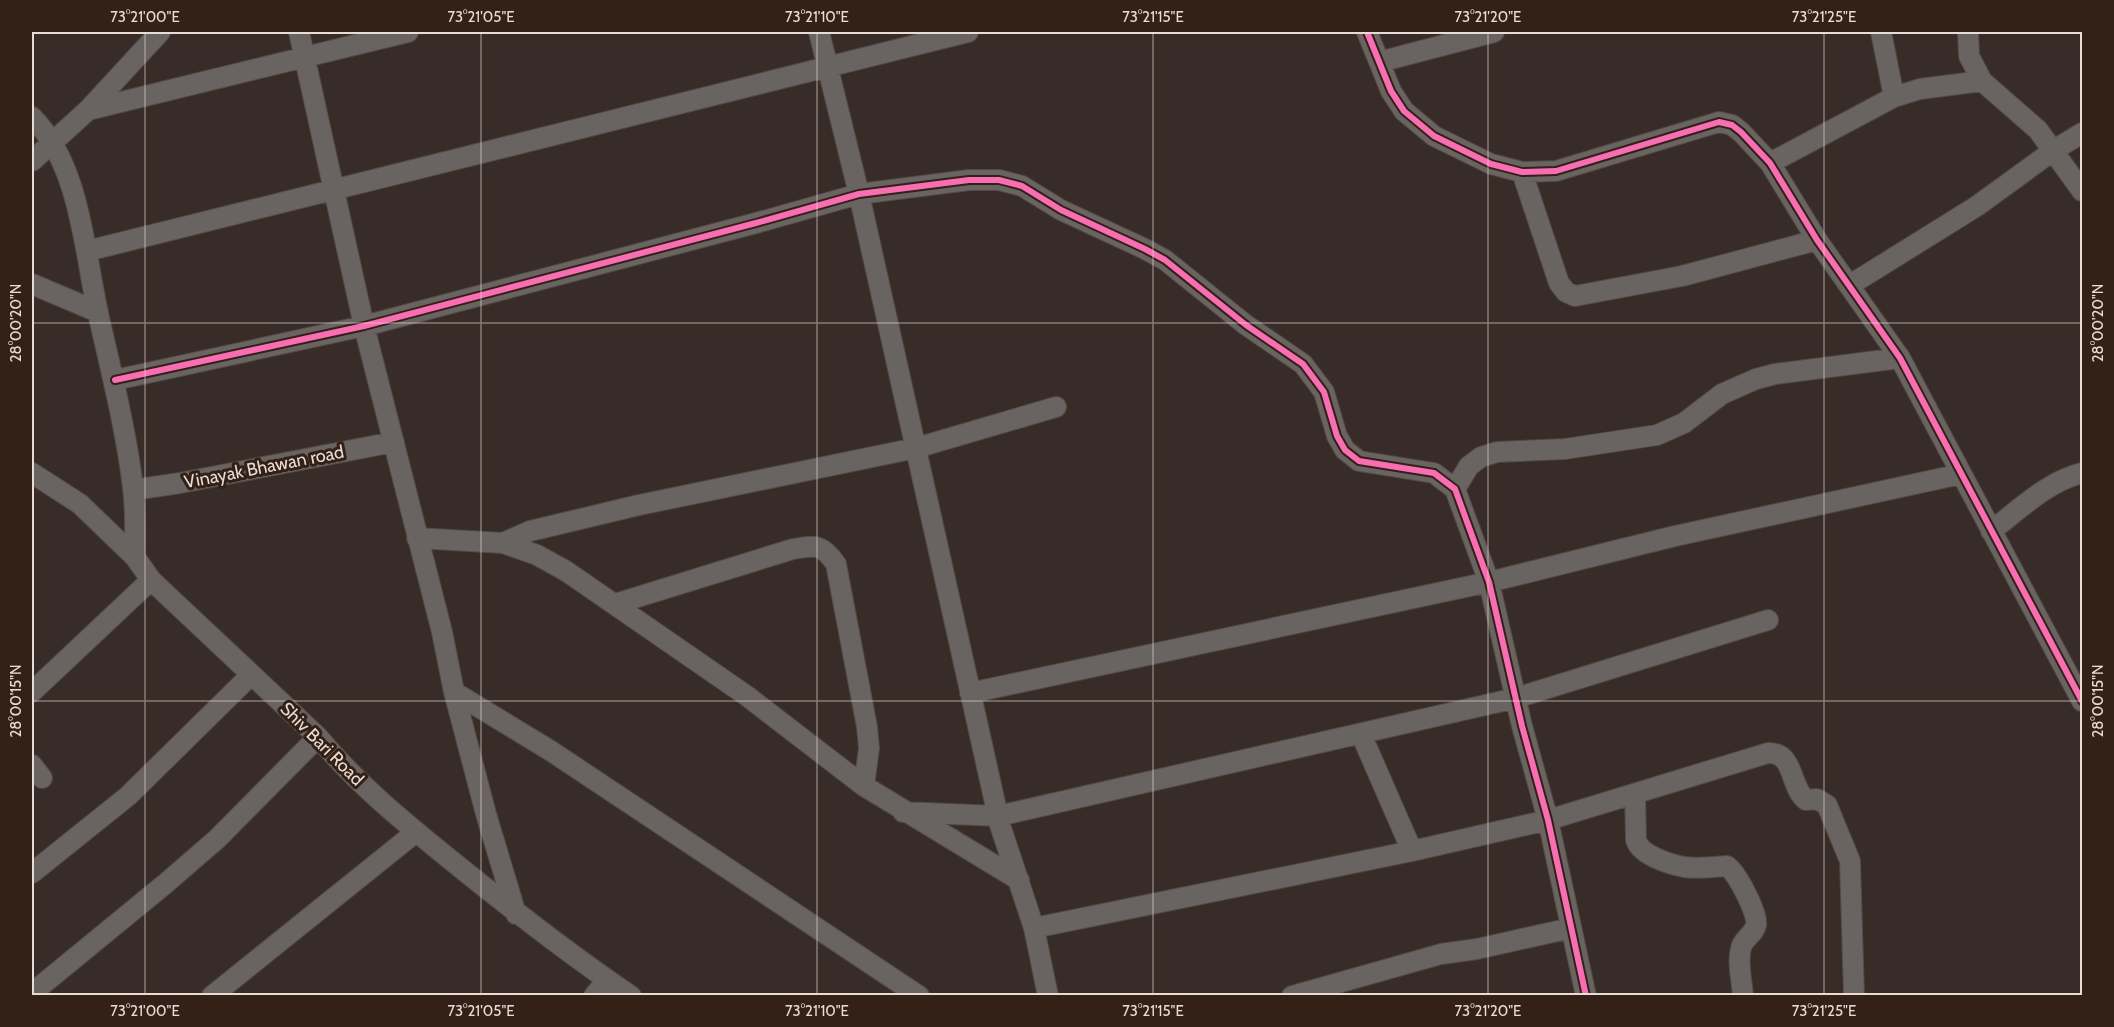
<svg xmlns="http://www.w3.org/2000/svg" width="2114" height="1027" font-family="Cabin,sans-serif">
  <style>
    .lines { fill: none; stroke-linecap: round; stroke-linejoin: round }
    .minor-casing { stroke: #524945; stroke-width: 22 }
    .minor { stroke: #696362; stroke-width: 20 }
    .cycleway-casing { stroke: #332016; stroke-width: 10 }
    .cycleway { stroke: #f96db3; stroke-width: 6 }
    .ticks { fill: none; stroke: #e9dcd5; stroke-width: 1.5; stroke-opacity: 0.45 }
    .labels { text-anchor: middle; stroke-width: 6; stroke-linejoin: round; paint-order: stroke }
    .street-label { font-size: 18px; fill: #e9dcd5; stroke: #332016 }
    .neatline { fill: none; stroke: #e9dcd5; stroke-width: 2 }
    .ticks-label { font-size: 15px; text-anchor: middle; fill: #e9dcd5 }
  </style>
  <rect width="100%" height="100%" fill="#372c27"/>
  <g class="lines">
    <defs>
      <path id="minor" d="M299,32L364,326L442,632L454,692L486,814L516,914
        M819,32L859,194L1000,825L1034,928L1048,996
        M1367,32L1391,91L1404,111L1434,136L1491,164L1522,172L1556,171L1719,122L1732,125L1741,132L1770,163L1817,240L1900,358L2082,701
        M1881,32L1894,97
        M1968,32L1969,56L1982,81L2038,130L2082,191
        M1379,62L1494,32
        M88,110L160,32
        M32,117C80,165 84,249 98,313C111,371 126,429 133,488C136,511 135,534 135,557
        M32,161L88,110L408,32
        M1770,163L1894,97L1920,89L1982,81
        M1522,172L1559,283L1566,292L1575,296L1682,276L1817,240
        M87,251L968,32
        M32,284L98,312
        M1850,285L1977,206L2054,150L2082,133
        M115,380L364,326L756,223L859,194L969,180H999L1022,186L1061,210L1145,249L1165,260L1246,325L1303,364L1324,392L1337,436L1345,450L1359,461L1434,473L1455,489L1489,582L1522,726L1548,820L1586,996
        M32,473L80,504L135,557L151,580L318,737C357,784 405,823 452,861C510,908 569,954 631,996
        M1455,489L1469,466L1481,457L1497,452L1565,449L1657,435L1684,423L1722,394L1756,379L1775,374L1900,358
        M133,490L180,483L394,442
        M1991,531C2019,510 2048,481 2082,473
        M417,538L503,543L537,555L566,571L747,696L864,786L1019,880
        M503,543L530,531L639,505L916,448L1056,407
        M615,604L793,549C816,545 822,544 836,564L867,727L869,748L864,786
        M32,692L151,580
        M454,692L551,751L919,996
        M970,693L1489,582L1675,536L1961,474
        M1361,734L1412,851
        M32,765L42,778
        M1635,794L1636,840C1640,855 1669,864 1684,867C1698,869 1714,867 1727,866C1737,873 1758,913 1756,925C1754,935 1743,938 1741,948C1737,962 1742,981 1743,996
        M903,812L998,816L1516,698L1768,620
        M32,873L128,796L251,675
        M1034,928L1412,851L1548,820L1768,753C1795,752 1789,786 1806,800L1817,799L1827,805L1850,861L1854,996
        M32,993L165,884L217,839L318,737
        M212,996L416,832
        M594,996L607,980
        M1292,996L1441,954L1477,949L1571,928"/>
    </defs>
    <!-- minor casing -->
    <use href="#minor" class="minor-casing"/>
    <!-- minor -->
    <use href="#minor" class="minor"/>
    <defs>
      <path id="cycleway" d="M1367,32L1391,91L1404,111L1434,136L1491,164L1522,172L1556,171L1719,122L1732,125L1741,132L1770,163L1817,240L1900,358L2082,701
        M115,380L364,326L756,223L859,194L969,180H999L1022,186L1061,210L1145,249L1165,260L1246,325L1303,364L1324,392L1337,436L1345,450L1359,461L1434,473L1455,489L1489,582L1522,726L1548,820L1586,996"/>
    </defs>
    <!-- cycleway casing -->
    <use href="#cycleway" class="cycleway-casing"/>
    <!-- cycleway -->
    <use href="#cycleway" class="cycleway"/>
  </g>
  <!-- ticks -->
  <path class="ticks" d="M145,32V996M481,32V996M817,32V996M1153,32V996M1488,32V996M1824,32V996M32,323H2082M32,701H2082"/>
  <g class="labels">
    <!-- street labels -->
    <g class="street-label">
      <text transform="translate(264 467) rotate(-11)" y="6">Vinayak Bhawan road</text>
      <text transform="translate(322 744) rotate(45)" y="6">Shiv Bari Road</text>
    </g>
  </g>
  <!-- border -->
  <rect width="2114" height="1027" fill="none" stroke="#332016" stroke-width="66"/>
  <rect x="33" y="33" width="2048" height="961" class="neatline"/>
  <g class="ticks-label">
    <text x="145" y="22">73°21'00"E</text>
    <text x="481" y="22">73°21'05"E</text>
    <text x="817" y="22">73°21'10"E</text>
    <text x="1153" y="22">73°21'15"E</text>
    <text x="1488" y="22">73°21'20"E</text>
    <text x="1824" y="22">73°21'25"E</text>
    <text transform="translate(16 323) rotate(-90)" y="5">28°00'20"N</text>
    <text transform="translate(2098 323) rotate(-90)" y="5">28°00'20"N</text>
    <text transform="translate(16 701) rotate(-90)" y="5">28°00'15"N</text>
    <text transform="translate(2098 701) rotate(-90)" y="5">28°00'15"N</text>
    <text x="145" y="1016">73°21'00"E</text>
    <text x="481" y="1016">73°21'05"E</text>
    <text x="817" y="1016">73°21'10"E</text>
    <text x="1153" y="1016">73°21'15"E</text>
    <text x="1488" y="1016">73°21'20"E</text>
    <text x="1824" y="1016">73°21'25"E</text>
  </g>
</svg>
